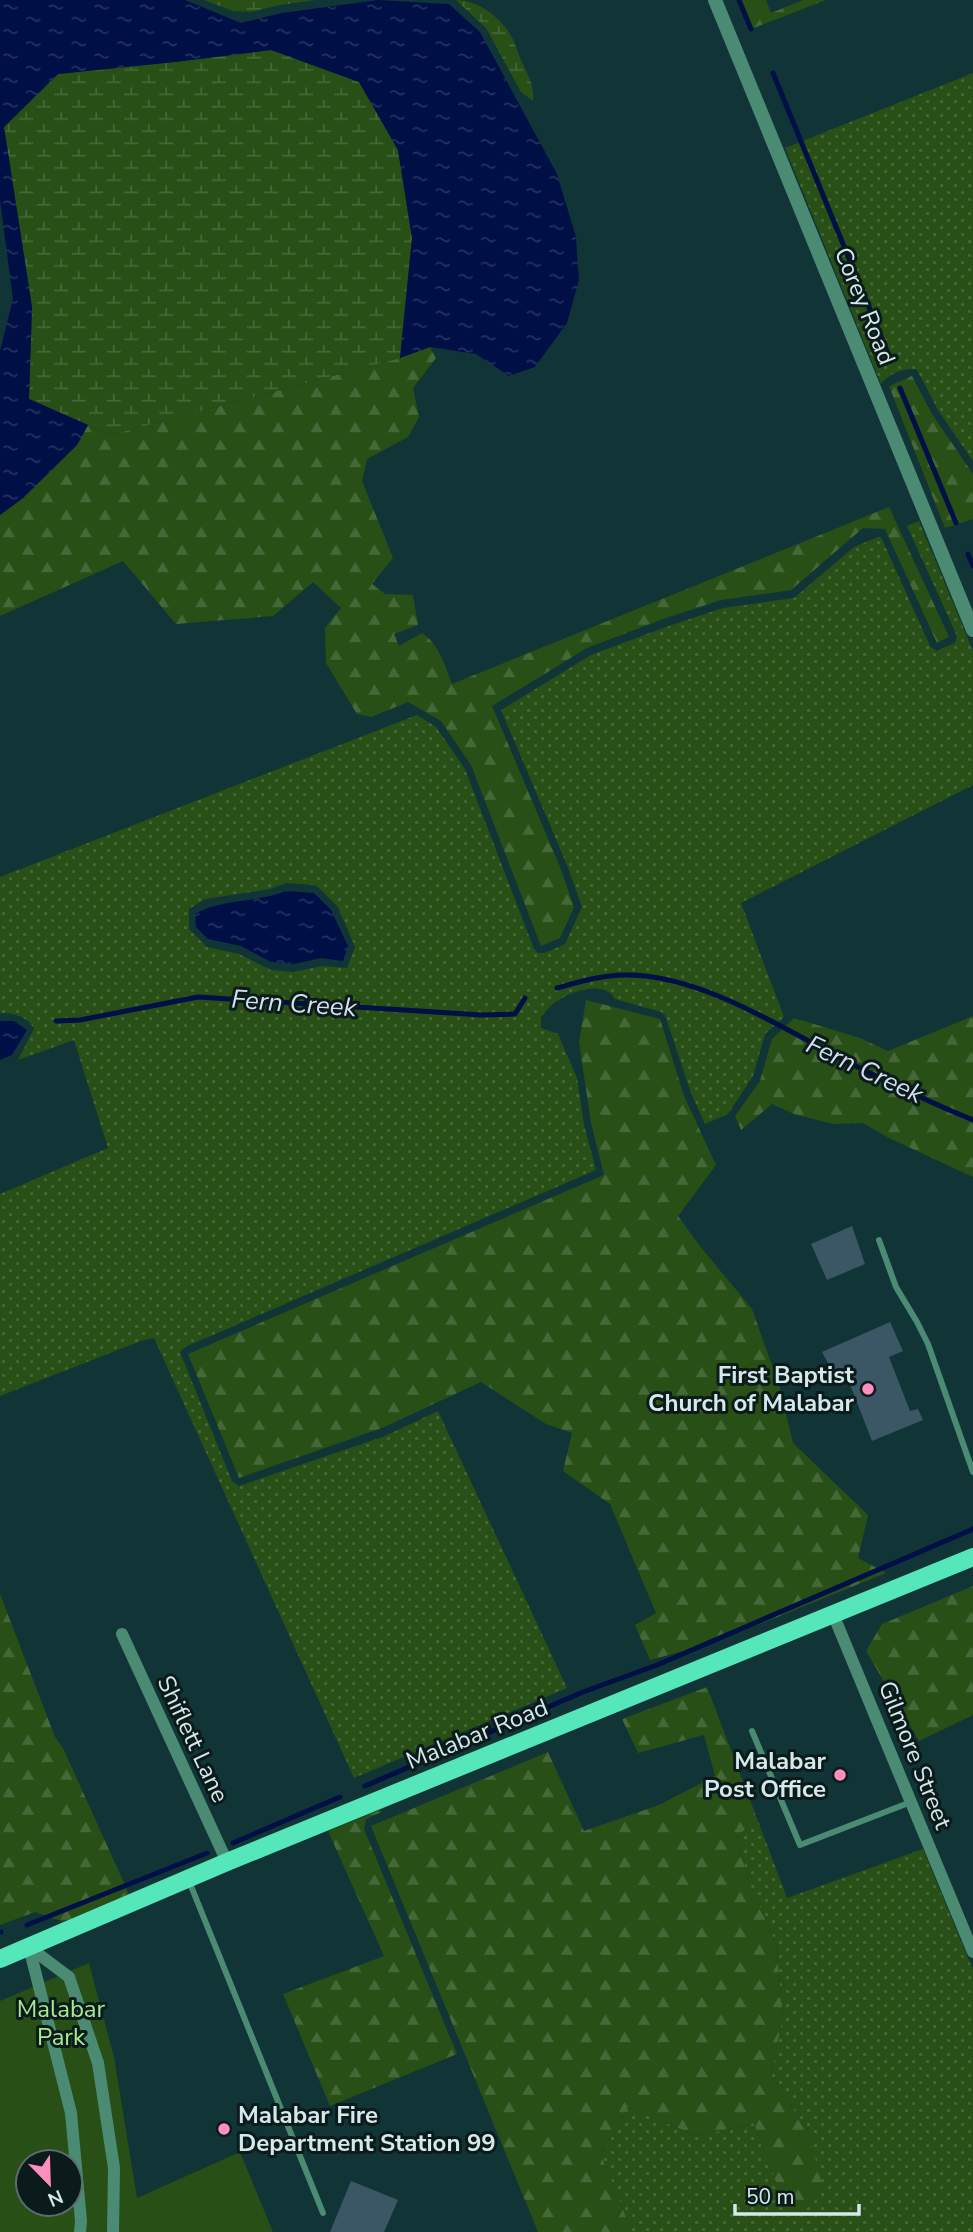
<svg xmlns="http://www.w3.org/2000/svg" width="973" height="2232" font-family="'Nunito Sans',sans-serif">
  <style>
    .grass { fill: url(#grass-dots); fill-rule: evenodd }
    .forest { fill: url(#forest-firs) }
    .wetland { fill: url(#wetland-marsh) }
    .green { fill: #274f16; fill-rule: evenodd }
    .water { fill: url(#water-ripples) }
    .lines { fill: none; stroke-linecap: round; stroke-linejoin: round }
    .stream { stroke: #000f46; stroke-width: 5 }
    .building { fill: #3b5765 }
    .service { stroke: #4b8b74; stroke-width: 6 }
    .minor { stroke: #4b8b74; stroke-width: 12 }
    .tertiary { stroke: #4b8b74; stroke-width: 14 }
    .primary { stroke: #55e7b9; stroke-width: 18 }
    .poi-dot { fill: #fe8ebd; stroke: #0b1a1a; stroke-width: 2.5 }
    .labels { text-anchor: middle; stroke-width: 6; stroke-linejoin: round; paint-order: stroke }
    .street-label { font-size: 24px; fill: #d6e9ea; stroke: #0b1a1a }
    .poi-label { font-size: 24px; font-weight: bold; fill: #d6e9ea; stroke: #0b1a1a; text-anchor: end }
    .park-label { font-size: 24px; fill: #a8ea90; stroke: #0b1a1a }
    .water-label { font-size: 26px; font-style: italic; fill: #d4dff1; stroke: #0b1a1a }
  </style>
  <defs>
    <pattern id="grass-dots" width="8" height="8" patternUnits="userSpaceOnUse" patternTransform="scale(1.75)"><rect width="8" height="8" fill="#274f16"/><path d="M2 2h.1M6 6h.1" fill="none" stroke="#466838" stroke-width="1.8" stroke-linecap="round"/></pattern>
    <pattern id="forest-firs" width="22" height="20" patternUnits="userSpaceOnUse" patternTransform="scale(1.75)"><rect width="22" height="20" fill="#274f16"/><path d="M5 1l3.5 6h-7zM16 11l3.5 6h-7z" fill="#466838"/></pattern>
    <pattern id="wetland-marsh" width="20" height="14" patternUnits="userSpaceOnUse" patternTransform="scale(1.75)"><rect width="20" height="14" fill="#274f16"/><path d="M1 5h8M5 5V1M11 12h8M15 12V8" fill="none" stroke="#466838"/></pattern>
    <pattern id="water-ripples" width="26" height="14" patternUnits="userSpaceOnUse" patternTransform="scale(1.75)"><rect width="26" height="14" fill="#000f46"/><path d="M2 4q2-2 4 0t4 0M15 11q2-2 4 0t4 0" fill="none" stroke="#243261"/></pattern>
  </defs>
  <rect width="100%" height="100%" fill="#113536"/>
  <!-- grass -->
  <path class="grass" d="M973,73V461L938,410L917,370C906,366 887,375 881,384L785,148Z
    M919,521L973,651V785L741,903L784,1017L765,1034L753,1076L728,1114L705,1124L691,1093L665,1015L661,1012L615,999C604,980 572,991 557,1001C551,1004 546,1012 541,1017V1028L558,1034L577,1078L584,1125L596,1170L185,1347L180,1352L232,1481L239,1486L385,1436L438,1411L567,1688L354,1778L154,1338L141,1341L0,1396V1194L108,1148L74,1040L18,1060L34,1029C28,1016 13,1013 0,1013V877L417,715L436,727L465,769L534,949L538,953H545L565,944L582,907L567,865L501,710L591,655L666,627L723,608L794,598L854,547L878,537H881L930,646L936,651L955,643L957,636L907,526ZM286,883L314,885L319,888L338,907L355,947L347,968L322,966L293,972L271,970L239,954L207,947L189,929V909L205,899L270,889Z
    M758,1821L787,1898L923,1849L973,1970V2232H632L601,2155L628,2107L697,2136L754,2123L791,2219L809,2133L771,2075L783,2016L776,1944L748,1880L737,1834Z"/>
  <!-- forest -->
  <path class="forest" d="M739,0H766L771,13L803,0H826L751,29Z
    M430,347L436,358L413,388L419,417L408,437L367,459L362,481L393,558L372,584L385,594L413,595L418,625L394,634L399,646L422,633C439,644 445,665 452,684L889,507L949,637L937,643L885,529L863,528L791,590L721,600L663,619L587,648L492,706L560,867L574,907L560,938L541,946L471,765L441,721L408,702L371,717L357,714L326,663L325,628L341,608L313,582L273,616L176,624L123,561L0,616V515L23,498L77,445L88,425L111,435L400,358Z
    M912,376L932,414L973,474V519L945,528L889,386Z
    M586,1000L660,1019L684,1096L716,1165L678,1216L699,1245L752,1309L779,1385L793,1443L868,1515L858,1558L886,1573L713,1643L650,1660L635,1625L656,1613L610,1504L563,1471L572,1433L546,1424L481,1382L382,1428L239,1478L188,1354L604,1175L591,1123L579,1042Z
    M973,1016V1177L889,1138L863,1123L833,1124L794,1114L772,1104L741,1130L735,1116L760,1081L772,1039L794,1018L860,1038L888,1051Z
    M973,1586V1715L919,1741L866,1651L882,1624Z
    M0,1594L55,1737L63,1748L129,1894L64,1922L35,1912L0,1925Z
    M707,1687L758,1821L737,1835L748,1880L776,1944L783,2016L771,2075L809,2133L822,2185L790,2219L754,2123L697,2136L628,2107L601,2155L632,2232H538L371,1826L548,1752L584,1831L659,1805L715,1776L704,1735L638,1753L622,1719Z
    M380,1810L382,1812L366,1819L364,1829L457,2054L330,2106L283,1994L384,1956L328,1831Z"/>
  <!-- wetland -->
  <path class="wetland" d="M204,0H316L280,5L251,12L233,11Z
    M456,0C477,0 499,16 510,34C515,42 517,51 521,60C528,76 534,83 533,101L521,92L486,28Z
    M271,50L359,82L398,150L412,238L400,358L111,435L29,399L32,307L4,127L58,74L175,62Z"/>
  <!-- green -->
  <path class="green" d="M89,1963L114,2057L137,2198L240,2152L273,2232H0V2001ZM28,2162H70V2204H28Z"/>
  <!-- water -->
  <path class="water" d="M0,0H185L241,23L282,13L378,0L449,4L480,32L557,174L576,237L579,280L567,323L535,367L509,376L476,354L430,347L400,358L412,238L398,150L359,82L271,50L175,62L58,74L4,127L32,307L29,399L88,425L77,445L23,498L0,515V351L13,299L0,200Z
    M286,891L314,893L331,910L348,946L343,961L321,958L294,964L271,962L241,946L208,939L196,927L195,914C222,898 257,903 286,891Z
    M0,1021H14L27,1030L12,1055L0,1060Z"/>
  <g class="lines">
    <!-- stream -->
    <path class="stream" d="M739,0L751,29
      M773,73L891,361
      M900,388L956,523
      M968,554L973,566
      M557,988C579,982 602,975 625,975C698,974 779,1026 842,1059C885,1081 929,1102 973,1120
      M56,1021L80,1020L198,997L482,1015L515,1014L525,998
      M365,1786L583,1692L657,1665L973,1529
      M233,1843L340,1797
      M27,1925L207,1853
      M0,1932H1"/>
  </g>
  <!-- building -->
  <path class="building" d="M852,1226L865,1264L827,1280L811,1244Z
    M890,1322L903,1351L889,1357L910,1411L918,1409L923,1420L872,1441L847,1377L837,1380L822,1352Z
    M351,2181L398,2200L384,2232H330Z"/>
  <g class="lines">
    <!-- service -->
    <path class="service" d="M879,1240L896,1287L917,1322L928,1344L973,1472
      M752,1731L800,1845L911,1802
      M189,1881L323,2213"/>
    <!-- minor -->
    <path class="minor" d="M833,1614L973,1952
      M122,1634L227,1862
      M29,1947L69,1977L98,2063L114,2168L113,2232
      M29,1947L71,2113L81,2221L80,2232"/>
    <!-- tertiary -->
    <path class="tertiary" d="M715,0L973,630"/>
    <!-- primary -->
    <path class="primary" d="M0,1959L227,1862L973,1557"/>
  </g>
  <!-- markers -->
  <g class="poi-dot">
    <circle cx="868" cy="1389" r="7"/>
    <circle cx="840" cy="1775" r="7"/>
    <circle cx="224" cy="2129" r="7"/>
  </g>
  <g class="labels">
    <!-- street labels -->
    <g class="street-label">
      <text transform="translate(865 306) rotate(68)" y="8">Corey Road</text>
      <text transform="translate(477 1734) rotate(-22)" y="8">Malabar Road</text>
      <text transform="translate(193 1739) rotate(65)" y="8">Shiflett Lane</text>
      <text transform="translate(915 1755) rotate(68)" y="8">Gilmore Street</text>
    </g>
    <!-- poi labels -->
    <g class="poi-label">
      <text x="854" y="1383">First Baptist<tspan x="854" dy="28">Church of Malabar</tspan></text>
      <text x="826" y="1769">Malabar<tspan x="826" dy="28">Post Office</tspan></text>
      <text x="238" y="2123" text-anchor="start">Malabar Fire<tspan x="238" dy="28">Department Station 99</tspan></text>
    </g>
    <!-- park labels -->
    <g class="park-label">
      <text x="61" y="2017">Malabar<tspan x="61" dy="28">Park</tspan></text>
    </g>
    <!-- water labels -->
    <g class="water-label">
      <text transform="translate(294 1003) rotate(4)" y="9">Fern Creek</text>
      <text transform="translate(865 1069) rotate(25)" y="9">Fern Creek</text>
    </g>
  </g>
  <!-- north arrow -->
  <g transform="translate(49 2183) rotate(157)"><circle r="33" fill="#0b1a1a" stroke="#5c6d6d" stroke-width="2"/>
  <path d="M0-5L12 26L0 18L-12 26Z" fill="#fe8ebd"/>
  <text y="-10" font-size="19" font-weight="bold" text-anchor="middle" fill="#d6e9ea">N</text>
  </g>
  <!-- scale -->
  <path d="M735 2204v10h124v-10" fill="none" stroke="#d6e9ea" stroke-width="3.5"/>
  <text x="746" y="2204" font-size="21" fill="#d6e9ea" stroke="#0b1a1a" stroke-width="5" paint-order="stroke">50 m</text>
</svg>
